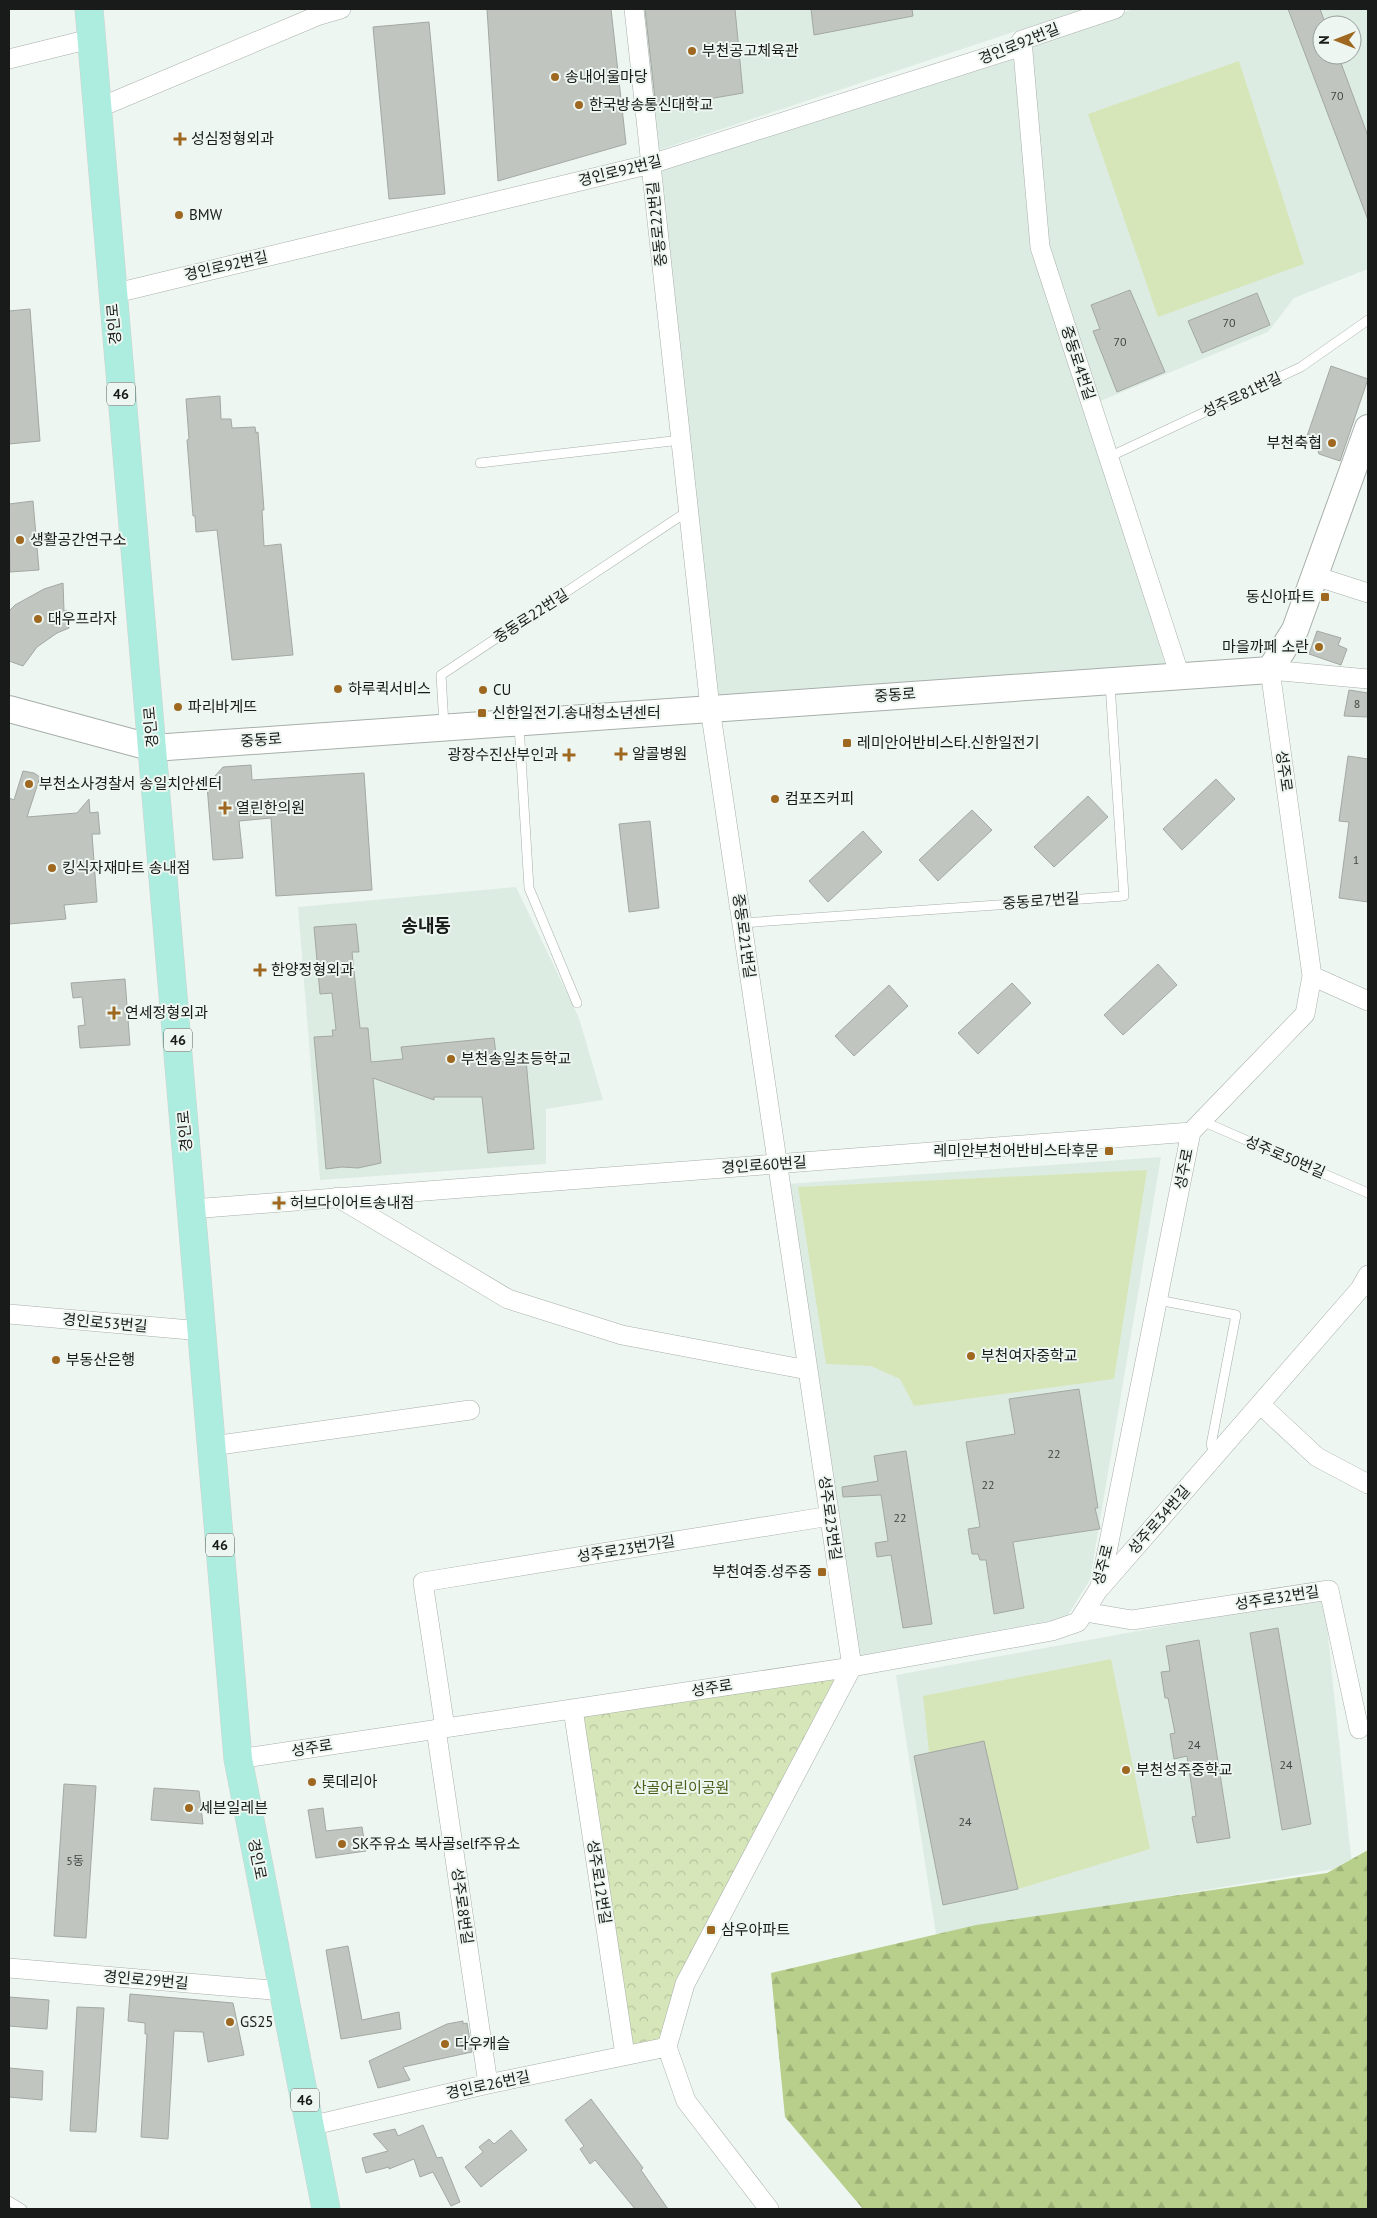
<svg xmlns="http://www.w3.org/2000/svg" width="1377" height="2218" font-family="'PT Sans','Noto Sans KR',sans-serif">
  <style>
    .built { fill: #ddece3; fill-rule: evenodd }
    .forest { fill: url(#forest-firs) }
    .park { fill: url(#park-crowns) }
    .garden { fill: #d6e6b9 }
    .building { fill: #c0c6bf; stroke: #a3a8a2 }
    .lines { fill: none; stroke-linecap: round; stroke-linejoin: round }
    .lane-casing { stroke: #a7afaa; stroke-width: 10 }
    .street-casing { stroke: #a7afaa; stroke-width: 20 }
    .secondary-casing { stroke: #a7afaa; stroke-width: 28 }
    .primary-casing { stroke: #d1d1d1; stroke-width: 29 }
    .lane { stroke: #fff; stroke-width: 9 }
    .street { stroke: #fff; stroke-width: 19 }
    .secondary { stroke: #fff; stroke-width: 26 }
    .primary { stroke: #adeddf; stroke-width: 28 }
    .poi-dot { fill: #9e6821; stroke: #eef6f1; stroke-width: 2 }
    .labels { text-anchor: middle; stroke-width: 4; stroke-linejoin: round; paint-order: stroke }
    .number-label { font-size: 12px; fill: #424642 }
    .shield { fill: #eef6f1; stroke: #585d5a; stroke-width: 1 }
    .shield-label { font-size: 14px; font-weight: bold; fill: #181b19 }
    .street-label { font-size: 15px; fill: #181b19; stroke: #eef6f1 }
    .poi-label { font-size: 15px; fill: #181b19; stroke: #eef6f1; text-anchor: start }
    .park-label { font-size: 15px; fill: #4d6019; stroke: #eef6f1 }
    .quarter-label { font-size: 18px; font-weight: bold; fill: #181b19; stroke: #eef6f1 }
  </style>
  <defs>
    <pattern id="forest-firs" width="22" height="20" patternUnits="userSpaceOnUse" patternTransform="scale(1.25)"><rect width="22" height="20" fill="#b8cf8b"/><path d="M5 1l3.5 6h-7zM16 11l3.5 6h-7z" fill="#9db177"/></pattern>
    <pattern id="park-crowns" width="20" height="18" patternUnits="userSpaceOnUse" patternTransform="scale(1.25)"><rect width="20" height="18" fill="#d6e6b9"/><path d="M2 6a3 3 0 1 1 6 0M12 15a3 3 0 1 1 6 0" fill="none" stroke="#b7c59e"/></pattern>
  </defs>
  <rect width="100%" height="100%" fill="#eef6f1"/>
  <!-- built -->
  <path class="built" d="M640,9H1083L656,151Z
    M1134,9H1368V269L1294,298L1268,332L1098,402L1049,246L1031,43ZM1322,25H1352V55H1322Z
    M1016,48L1040,247L1169,677L710,708L652,174Z
    M516,887L579,1018L603,1100L546,1109V1164L320,1180L298,907Z
    M1161,1157L1090,1580L1066,1618L859,1656L787,1184Z
    M1324,1597L1352,1866L936,1934L896,1675Z"/>
  <!-- forest -->
  <path class="forest" d="M1368,1850V2209H863L785,2117L771,1973L976,1925L1327,1873Z"/>
  <!-- park -->
  <path class="park" d="M843,1674L663,2043L630,2050L578,1711Z"/>
  <!-- garden -->
  <path class="garden" d="M1239,61L1304,264L1158,317L1088,114Z
    M1147,1170L1114,1379L914,1406L900,1379L871,1366L826,1364L798,1187Z
    M1111,1659L1150,1849L1018,1889L984,1741L929,1753L923,1696Z"/>
  <!-- building -->
  <path class="building" d="M487,9H611L626,144L498,181Z
    M645,9H735L743,93L656,108Z
    M811,9H912L913,16L814,35Z
    M1288,9H1320L1326,25H1322V55H1338L1368,136V220Z
    M429,22L445,194L389,199L373,27Z
    M1130,290L1165,372L1117,392L1093,331L1100,329L1091,305Z
    M1257,293L1270,325L1202,353L1188,321Z
    M30,309L40,441L9,444V311Z
    M1331,366L1368,379L1340,461L1319,454L1315,442L1306,439Z
    M220,396L221,419H231L232,428L255,427L256,433L258,432L264,510H262L264,546L281,544L293,655L232,660L217,530L196,532L195,516H193L187,440L189,439L186,399Z
    M33,501L39,570L10,572L9,504Z
    M63,583L64,611L67,610L69,628L57,633L37,647L23,666L9,661V611L15,605L44,589Z
    M1317,631L1341,638L1338,645L1347,649L1341,665L1309,654Z
    M1349,690L1368,693V717L1344,716Z
    M1348,756L1368,759V902L1339,898L1349,822L1339,821Z
    M251,765L252,780L364,773L372,890L276,896L271,818L239,821L243,858L213,860L207,785L223,767Z
    M23,771L34,773L40,777L27,817L77,813L89,799L90,813L98,812L100,834H92L97,902L64,905L66,919L9,924V798L14,800Z
    M1216,779L1235,799L1182,850L1163,829Z
    M1088,796L1108,817L1054,867L1034,847Z
    M972,810L992,830L938,881L919,860Z
    M650,821L659,908L629,912L619,824Z
    M863,831L882,852L828,902L809,881Z
    M356,924L359,952H352L360,1028H368L371,1062L403,1059L401,1047L494,1038L497,1062L526,1060L534,1149L488,1153L482,1097H434V1100L373,1078L381,1163L358,1168L342,1167L326,1169L314,1037L333,1036L332,1030H336L332,993L320,994L314,927Z
    M1158,964L1177,985L1123,1035L1104,1015Z
    M125,979L130,1045L80,1048L78,1026L85,1025L82,997L73,998L71,983Z
    M1012,983L1031,1003L978,1054L958,1033Z
    M889,985L908,1006L854,1056L835,1036Z
    M1079,1389L1098,1508H1095L1100,1529L1013,1542L1024,1608L994,1614L986,1560H980L978,1554H972L968,1529L980,1527L966,1442L1015,1434L1009,1399Z
    M906,1451L932,1624L903,1628L891,1555L877,1557L875,1543L888,1541L881,1495L843,1497L842,1487L878,1481L874,1456Z
    M1278,1628L1311,1824L1282,1830L1250,1633Z
    M1199,1640L1230,1838L1197,1843L1192,1817L1196,1816L1187,1756L1174,1759L1170,1734L1175,1733L1168,1698H1165L1161,1672L1170,1671L1166,1646Z
    M984,1741L1018,1889L943,1905L914,1756Z
    M64,1784L96,1786L86,1938L54,1936Z
    M154,1788L199,1791L203,1824L151,1820Z
    M323,1808L326,1831L362,1827L366,1851L316,1858L308,1810Z
    M348,1946L362,2020L399,2012L401,2029L341,2039L326,1950Z
    M130,1994L233,2003L244,2055L208,2062L203,2032L174,2031L168,2139L141,2137L147,2034H145V2023L128,2021Z
    M9,1997L49,2000L47,2029L9,2026Z
    M77,2007L104,2008L96,2132L70,2131Z
    M463,2021V2024L467,2023L472,2052L403,2067L410,2080L378,2088L369,2061L447,2024Z
    M9,2068L43,2071L42,2100L9,2097Z
    M591,2099L643,2168L641,2170L668,2209H635L595,2160L590,2164L580,2149L584,2146L565,2120Z
    M423,2125L437,2158L442,2157L460,2202L451,2206L433,2172L420,2177L414,2159L389,2169V2167L366,2173L362,2158L388,2151L373,2134L395,2129L398,2136Z
    M511,2130L527,2150L481,2187L465,2167L483,2152L479,2147L489,2139L494,2144Z"/>
  <g class="lines">
    <defs>
      <path id="lane" d="M1109,457L1301,367L1368,320
        M480,463L681,440
        M444,725L441,675L688,511
        M519,725L529,888L577,1003
        M742,923L1124,896L1110,684
        M1202,1121L1368,1193
        M1158,1300L1236,1315L1211,1445L1217,1453
        M9,2201L22,2209"/>
      <path id="street" d="M634,9L710,708L852,1667
        M1022,40L1040,247L1180,676
        M9,59L90,39
        M96,109L317,16L341,9
        M112,294L651,164L1016,48L1022,40L1115,9
        M1315,576L1368,593
        M1312,976L1368,1001
        M337,1197L508,1299L622,1335L808,1370
        M192,1209L1191,1132
        M9,1314L202,1331
        M1260,1404L1317,1457L1368,1484
        M212,1446L470,1410
        M1101,1587L1360,1289L1368,1275
        M1085,1612L1132,1620L1329,1590L1359,1729
        M573,1709L625,2055
        M445,1728L423,1582L830,1516
        M436,1729L488,2084
        M238,1759L852,1667L1052,1631L1078,1622L1100,1587L1191,1132L1305,1014L1312,976L1270,670L1368,679
        M9,1968L283,1991
        M310,2126L488,2084L667,2047
        M769,2209L686,2101L667,2047L685,1984L852,1667"/>
      <path id="secondary" d="M9,709L153,748L1270,670L1295,630L1368,428"/>
      <path id="primary" d="M89,9L238,1759L326,2209"/>
    </defs>
    <!-- lane casing -->
    <use href="#lane" class="lane-casing"/>
    <!-- street casing -->
    <use href="#street" class="street-casing"/>
    <!-- secondary casing -->
    <use href="#secondary" class="secondary-casing"/>
    <!-- primary casing -->
    <use href="#primary" class="primary-casing"/>
    <!-- lane -->
    <use href="#lane" class="lane"/>
    <!-- street -->
    <use href="#street" class="street"/>
    <!-- secondary -->
    <use href="#secondary" class="secondary"/>
    <!-- primary -->
    <use href="#primary" class="primary"/>
  </g>
  <!-- markers -->
  <g class="poi-dot">
    <circle cx="692" cy="51" r="5"/>
    <circle cx="555" cy="77" r="5"/>
    <circle cx="579" cy="105" r="5"/>
    <path d="M177.5 131.5h5v5h5v5h-5v5h-5v-5h-5v-5h5z"/>
    <circle cx="179" cy="215" r="5"/>
    <circle cx="1332" cy="443" r="5"/>
    <circle cx="20" cy="540" r="5"/>
    <rect x="1320" y="592" width="10" height="10" rx="2.5"/>
    <circle cx="38" cy="619" r="5"/>
    <circle cx="1319" cy="647" r="5"/>
    <circle cx="338" cy="689" r="5"/>
    <circle cx="483" cy="690" r="5"/>
    <circle cx="178" cy="707" r="5"/>
    <rect x="477" y="708" width="10" height="10" rx="2.5"/>
    <rect x="842" y="738" width="10" height="10" rx="2.5"/>
    <path d="M618.5 746.5h5v5h5v5h-5v5h-5v-5h-5v-5h5z"/>
    <path d="M566.5 747.5h5v5h5v5h-5v5h-5v-5h-5v-5h5z"/>
    <circle cx="29" cy="784" r="5"/>
    <circle cx="775" cy="799" r="5"/>
    <path d="M222.5 800.5h5v5h5v5h-5v5h-5v-5h-5v-5h5z"/>
    <circle cx="52" cy="868" r="5"/>
    <path d="M257.5 962.5h5v5h5v5h-5v5h-5v-5h-5v-5h5z"/>
    <path d="M111.5 1005.5h5v5h5v5h-5v5h-5v-5h-5v-5h5z"/>
    <circle cx="451" cy="1059" r="5"/>
    <rect x="1104" y="1146" width="10" height="10" rx="2.5"/>
    <path d="M276.5 1195.5h5v5h5v5h-5v5h-5v-5h-5v-5h5z"/>
    <circle cx="971" cy="1356" r="5"/>
    <circle cx="56" cy="1360" r="5"/>
    <rect x="817" y="1567" width="10" height="10" rx="2.5"/>
    <circle cx="1126" cy="1770" r="5"/>
    <circle cx="312" cy="1782" r="5"/>
    <circle cx="189" cy="1808" r="5"/>
    <circle cx="342" cy="1844" r="5"/>
    <rect x="706" y="1925" width="10" height="10" rx="2.5"/>
    <circle cx="230" cy="2022" r="5"/>
    <circle cx="445" cy="2044" r="5"/>
  </g>
  <g class="labels">
    <!-- number labels -->
    <g class="number-label">
      <text x="1337" y="100">70</text>
      <text x="1229" y="327">70</text>
      <text x="1120" y="346">70</text>
      <text x="1357" y="708">8</text>
      <text x="1356" y="864">1</text>
      <text x="1054" y="1458">22</text>
      <text x="988" y="1489">22</text>
      <text x="900" y="1522">22</text>
      <text x="1194" y="1749">24</text>
      <text x="1286" y="1769">24</text>
      <text x="965" y="1826">24</text>
      <text x="75" y="1865">5동</text>
    </g>
    <!-- shield labels -->
    <g class="shield">
      <rect x="107" y="382.5" width="28" height="23" rx="4"/>
      <rect x="164" y="1028.5" width="28" height="23" rx="4"/>
      <rect x="206" y="1533.5" width="28" height="23" rx="4"/>
      <rect x="291" y="2088.5" width="28" height="23" rx="4"/>
    </g>
    <g class="shield-label">
      <text x="121" y="399">46</text>
      <text x="178" y="1045">46</text>
      <text x="220" y="1550">46</text>
      <text x="305" y="2105">46</text>
    </g>
    <!-- street labels -->
    <g class="street-label">
      <text transform="translate(1019 44) rotate(-22)" y="5">경인로92번길</text>
      <text transform="translate(620 171) rotate(-14)" y="5">경인로92번길</text>
      <text transform="translate(657 224) rotate(-96)" y="5">중동로22번길</text>
      <text transform="translate(226 266) rotate(-13)" y="5">경인로92번길</text>
      <text transform="translate(114 324) rotate(-95)" y="5">경인로</text>
      <text transform="translate(1078 363) rotate(72)" y="5">중동로4번길</text>
      <text transform="translate(1242 395) rotate(-25)" y="5">성주로81번길</text>
      <text transform="translate(531 616) rotate(-33)" y="5">중동로22번길</text>
      <text transform="translate(895 695) rotate(-4)" y="5">중동로</text>
      <text transform="translate(151 727) rotate(-95)" y="5">경인로</text>
      <text transform="translate(261 740) rotate(-4)" y="5">중동로</text>
      <text transform="translate(1284 771) rotate(82)" y="5">성주로</text>
      <text transform="translate(1041 901) rotate(-4)" y="5">중동로7번길</text>
      <text transform="translate(744 936) rotate(82)" y="5">중동로21번길</text>
      <text transform="translate(185 1131) rotate(-95)" y="5">경인로</text>
      <text transform="translate(1285 1157) rotate(23)" y="5">성주로50번길</text>
      <text transform="translate(764 1165) rotate(-4)" y="5">경인로60번길</text>
      <text transform="translate(1184 1169) rotate(-79)" y="5">성주로</text>
      <text transform="translate(105 1323) rotate(5)" y="5">경인로53번길</text>
      <text transform="translate(830 1518) rotate(82)" y="5">성주로23번길</text>
      <text transform="translate(1159 1520) rotate(-49)" y="5">성주로34번길</text>
      <text transform="translate(626 1549) rotate(-9)" y="5">성주로23번가길</text>
      <text transform="translate(1103 1565) rotate(-76)" y="5">성주로</text>
      <text transform="translate(1277 1598) rotate(-9)" y="5">성주로32번길</text>
      <text transform="translate(712 1688) rotate(-9)" y="5">성주로</text>
      <text transform="translate(312 1748) rotate(-9)" y="5">성주로</text>
      <text transform="translate(257 1859) rotate(79)" y="5">경인로</text>
      <text transform="translate(599 1882) rotate(81)" y="5">성주로12번길</text>
      <text transform="translate(462 1906) rotate(82)" y="5">성주로8번길</text>
      <text transform="translate(146 1980) rotate(5)" y="5">경인로29번길</text>
      <text transform="translate(488 2085) rotate(-12)" y="5">경인로26번길</text>
    </g>
    <!-- poi labels -->
    <g class="poi-label">
      <text x="702" y="56">부천공고체육관</text>
      <text x="565" y="82">송내어울마당</text>
      <text x="589" y="110">한국방송통신대학교</text>
      <text x="191" y="144">성심정형외과</text>
      <text x="189" y="220">BMW</text>
      <text x="1322" y="448" text-anchor="end">부천축협</text>
      <text x="30" y="545">생활공간연구소</text>
      <text x="1315" y="602" text-anchor="end">동신아파트</text>
      <text x="48" y="624">대우프라자</text>
      <text x="1309" y="652" text-anchor="end">마을까페 소란</text>
      <text x="348" y="694">하루퀵서비스</text>
      <text x="493" y="695">CU</text>
      <text x="188" y="712">파리바게뜨</text>
      <text x="492" y="718">신한일전기.송내청소년센터</text>
      <text x="857" y="748">레미안어반비스타.신한일전기</text>
      <text x="632" y="759">알콜병원</text>
      <text x="558" y="760" text-anchor="end">광장수진산부인과</text>
      <text x="39" y="789">부천소사경찰서 송일치안센터</text>
      <text x="785" y="804">컴포즈커피</text>
      <text x="236" y="813">열린한의원</text>
      <text x="62" y="873">킹식자재마트 송내점</text>
      <text x="271" y="975">한양정형외과</text>
      <text x="125" y="1018">연세정형외과</text>
      <text x="461" y="1064">부천송일초등학교</text>
      <text x="1099" y="1156" text-anchor="end">레미안부천어반비스타후문</text>
      <text x="290" y="1208">허브다이어트송내점</text>
      <text x="981" y="1361">부천여자중학교</text>
      <text x="66" y="1365">부동산은행</text>
      <text x="812" y="1577" text-anchor="end">부천여중.성주중</text>
      <text x="1136" y="1775">부천성주중학교</text>
      <text x="322" y="1787">롯데리아</text>
      <text x="199" y="1813">세븐일레븐</text>
      <text x="352" y="1849">SK주유소 복사골self주유소</text>
      <text x="721" y="1935">삼우아파트</text>
      <text x="240" y="2027">GS25</text>
      <text x="455" y="2049">다우캐슬</text>
    </g>
    <!-- park labels -->
    <g class="park-label">
      <text x="681" y="1793">산골어린이공원</text>
    </g>
    <!-- quarter labels -->
    <g class="quarter-label">
      <text x="426" y="932">송내동</text>
    </g>
  </g>
  <!-- border -->
  <rect width="1377" height="2218" fill="none" stroke="#181b19" stroke-width="20"/>
  <!-- north arrow -->
  <g transform="translate(1337 40) rotate(270)"><circle r="24" fill="#eef6f1" stroke="#989e9b"/>
  <path d="M0-4L9 19L0 12L-9 19Z" fill="#9e6821"/>
  <text y="-8" font-size="14" font-weight="bold" text-anchor="middle" fill="#181b19">N</text>
  </g>
</svg>
